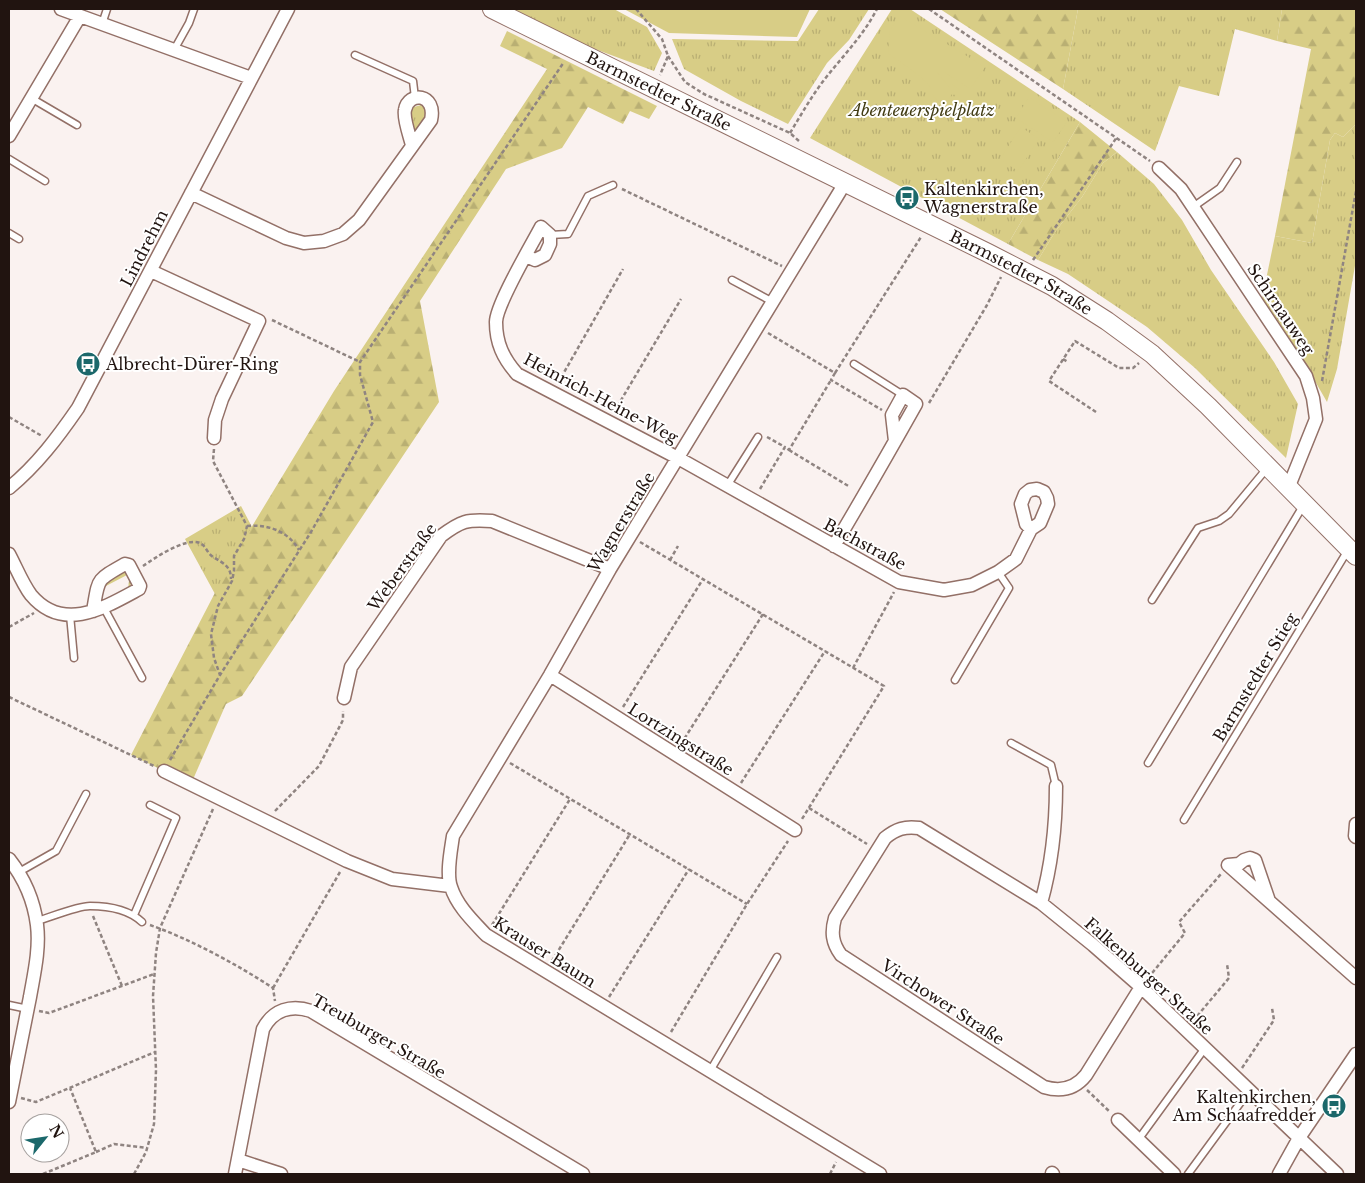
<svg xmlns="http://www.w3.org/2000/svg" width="1365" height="1183" font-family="'Libre Baskerville',serif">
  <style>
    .grass { fill: url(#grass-tufts) }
    .forest { fill: url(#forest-firs) }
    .garden { fill: #d8cd86 }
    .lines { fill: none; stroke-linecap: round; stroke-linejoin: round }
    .lane-casing { stroke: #937067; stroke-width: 9 }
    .street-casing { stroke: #937067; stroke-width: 15 }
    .secondary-casing { stroke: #937067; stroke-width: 20 }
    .path { stroke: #8f8481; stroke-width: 2.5; stroke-dasharray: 4 2.5; stroke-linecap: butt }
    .lane { stroke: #fff; stroke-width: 6 }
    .street { stroke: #fff; stroke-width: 12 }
    .secondary { stroke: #fff; stroke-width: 18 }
    .labels { text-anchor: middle; stroke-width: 4; stroke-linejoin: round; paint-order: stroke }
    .street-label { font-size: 16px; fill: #211410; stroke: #fff }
    .park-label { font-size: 16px; font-style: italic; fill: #423c14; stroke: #fff }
    .poi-label { font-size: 16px; fill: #211410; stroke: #fff; text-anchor: start }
  </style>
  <defs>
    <pattern id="grass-tufts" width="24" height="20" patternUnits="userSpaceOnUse" patternTransform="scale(1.25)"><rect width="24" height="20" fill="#d8cd86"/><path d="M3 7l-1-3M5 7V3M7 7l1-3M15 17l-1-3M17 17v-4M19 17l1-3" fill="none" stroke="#b9af73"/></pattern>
    <pattern id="forest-firs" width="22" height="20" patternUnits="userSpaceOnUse" patternTransform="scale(1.25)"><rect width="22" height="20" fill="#d8cd86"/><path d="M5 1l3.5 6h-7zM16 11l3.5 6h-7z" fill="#b9af73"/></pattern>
  </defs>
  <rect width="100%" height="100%" fill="#faf2f0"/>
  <!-- grass -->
  <path class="grass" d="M511,9H614L647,27L662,53L654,71L576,42Z
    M819,9H869L849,40L827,63L788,124L741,101L684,69L672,39L798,41Z
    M892,9H910L1080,122L1008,244L810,138Z
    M1078,9H1282L1277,41L1235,29L1219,96L1179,86L1155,151L1063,89Z
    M421,105L424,107L428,114L414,135L409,112L414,107Z
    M1356,124V260L1337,369L1327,402L1312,376L1262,299L1275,236L1312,243L1330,140L1335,133L1343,137Z
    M1117,152L1154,184L1182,220L1211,270L1274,362L1298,404L1286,458L1195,368L1147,327L1068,274L1038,260L1055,232L1082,197L1103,163Z
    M241,506L252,527L215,594L185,539Z
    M124,572L127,573L132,582L128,590L129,580L127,575L104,587L101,602L98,604L102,584L120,573Z"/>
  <!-- forest -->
  <path class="forest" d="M940,9H1078L1063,89Z
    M1282,9H1356V124L1343,137L1335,133L1330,140L1312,243L1275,236L1311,49L1277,41Z
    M507,31L657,106L649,119L630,111L623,124L588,107L562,148L506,169L420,301L439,402L242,696L226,704L191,784L131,755L234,556L334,391L547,69L500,46Z
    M1080,122L1117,152L1103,163L1082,197L1055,232L1038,260L1008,244Z"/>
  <!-- garden -->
  <path class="garden" d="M624,9H810L797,37L669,33Z
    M900,16L985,67L970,89L938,68L936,70L937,72L950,88L952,84L960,90L955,95L952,94L946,103C928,99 935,90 926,82C915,71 901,63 888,53L890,30Z
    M1029,97L1067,122L1053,142L1016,118Z
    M1021,127L1039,139L1018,171L1000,159Z"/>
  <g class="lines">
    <defs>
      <path id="lane" d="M102,24L107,9
        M174,50L189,23L194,9
        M355,55L413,81L415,98
        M31,98L77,125
        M9,159L45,181
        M1193,207L1220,188L1237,162
        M9,233L19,239
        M550,235L568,234L588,196L613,185
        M732,280L773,302
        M854,364L903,395
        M727,486L758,437
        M1152,600L1198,528L1219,521L1229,514L1268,467
        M104,608L142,678
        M70,615L74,658
        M955,680L1009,588L998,572
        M1011,743L1051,765L1056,786
        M1148,763L1303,506
        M1184,820L1348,550
        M19,872L56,851L86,794
        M134,915L176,818L150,805
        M37,921C51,917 77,906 90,906C108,906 128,909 142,922
        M9,1005L28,1009
        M710,1071L777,957
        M1138,1140L1205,1048
        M1188,1174L1249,1091"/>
      <path id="street" d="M61,9L251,78
        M9,136L80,16
        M1159,168L1181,189L1306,376L1313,398L1316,419L1289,486
        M845,183L610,569L550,675L453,836C451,850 446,874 451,887C457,906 473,921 486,935L880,1174
        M191,193L286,238L304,243L324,241L343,234L359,220L431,120C437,93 408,91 405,110C403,118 410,137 412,145
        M526,256L535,260L545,255L550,244V235L541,227C531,246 496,305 496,322C496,343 503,358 517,374L678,458L899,582L944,590L972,585L998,572L1016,559L1031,529L1040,523L1048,504L1047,498L1044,492L1037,489L1030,490L1025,494L1021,504L1026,524L1031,529
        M151,271L259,321L222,399L215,420L214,438
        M9,488C37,465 58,437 78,408L288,9
        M834,546C862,499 889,452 916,404L903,395L892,415L895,441
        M9,554C16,567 22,583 31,595C63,633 104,608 139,589L140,586L129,565L125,564C95,581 99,578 93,611
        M550,675L795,830
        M344,698L351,667L441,536C461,521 467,519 492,521L610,569
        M164,771L347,861L392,879L450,886
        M1356,824L1355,836L1356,837
        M9,859C24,878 34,901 37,925C40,949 34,974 30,997C23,1032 16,1067 9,1102
        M1269,901L1255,860L1250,858L1244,860L1239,864L1228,865L1356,978
        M1041,903C1052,864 1056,826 1056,786
        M1141,987L1086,1075C1075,1089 1061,1092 1044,1087L841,955C832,943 831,932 835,918L885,838C896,829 905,826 919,828L1041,903L1093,945L1141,987L1337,1174
        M1118,1120L1174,1174
        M238,1160L281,1174
        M1052,1173L1053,1174
        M235,1174L263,1029C273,1010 291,1004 311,1011L583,1174
        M1279,1174L1299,1138L1356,1054"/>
      <g id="secondary">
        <path id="s1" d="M492,9L988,253L1052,286L1107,321L1152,354L1208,406L1356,556"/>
      </g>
    </defs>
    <!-- lane casing -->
    <use href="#lane" class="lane-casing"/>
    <!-- street casing -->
    <use href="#street" class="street-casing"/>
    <!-- secondary casing -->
    <use href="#secondary" class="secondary-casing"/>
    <!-- path -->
    <path class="path" d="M636,9L662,39L668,56L660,75
      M929,9L1150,161
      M668,56L685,82L704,94L790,133L800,142
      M790,133C801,115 811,97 824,80C842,57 863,36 877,9
      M622,189L782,266
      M1033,260L1117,137
      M272,320L360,362
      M768,333L835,373L831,380L882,410
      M1063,359L1068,362
      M835,373L921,237
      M1322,381L1356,191
      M558,383L623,269
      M929,403L987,305L1001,277
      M614,412L681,299
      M1096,412L1049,381L1075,341L1119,368H1133L1139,363
      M9,417L42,436
      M767,437L785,447
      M214,449L213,461L247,526L244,539L234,556V571L232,581L218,606L211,634L214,658L220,675
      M789,450L850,487
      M760,489L785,447L789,450L831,380
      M247,526C268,524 288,531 299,550
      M640,542L884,686L802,819
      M670,560L678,546
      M143,566C155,558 185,537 200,543C206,546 207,553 213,557C223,563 231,566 231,579
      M9,627L34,613
      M853,668L894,592
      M9,697L154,766
      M623,707L703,579
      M681,744L763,614
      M170,760L220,675L311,532L373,422L360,375V362L564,62
      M510,763L747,904
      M741,783L825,651
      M809,808L867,844
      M275,811L319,766L343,720V711
      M93,916L122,986
      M150,925C190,939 238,965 273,988L275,1001
      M492,925L570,799
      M552,961L630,834
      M1148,978L1185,933L1179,922L1221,874
      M273,988L340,872
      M609,997L689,869
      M39,1011L49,1013L154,974
      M1193,1021L1229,978L1227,964
      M671,1032L747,904L788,841
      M1242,1068L1274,1020L1272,1008
      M1087,1090L1110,1112
      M21,1098L36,1102L155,1052
      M96,1152L114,1144L147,1148
      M43,1174L96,1152L70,1088
      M134,1174L146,1152L154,1124L156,1070L153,996L156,953L160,928L213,809
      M830,1174L836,1162"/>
    <!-- lane -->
    <use href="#lane" class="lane"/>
    <!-- street -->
    <use href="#street" class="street"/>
    <!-- secondary -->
    <use href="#secondary" class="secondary"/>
  </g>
  <!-- icons -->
  <defs>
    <symbol id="bus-disc" viewBox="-11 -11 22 22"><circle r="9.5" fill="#1b686b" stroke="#fff"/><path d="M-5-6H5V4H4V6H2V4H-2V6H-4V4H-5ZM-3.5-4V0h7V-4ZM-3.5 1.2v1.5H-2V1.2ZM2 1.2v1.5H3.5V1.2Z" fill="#fff"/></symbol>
  </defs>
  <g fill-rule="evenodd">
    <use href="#bus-disc" x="893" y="184" width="28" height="28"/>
    <use href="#bus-disc" x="74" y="350" width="28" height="28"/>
    <use href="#bus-disc" x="1320" y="1092" width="28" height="28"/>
  </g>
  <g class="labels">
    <!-- street labels -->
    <g class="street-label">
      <text dy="6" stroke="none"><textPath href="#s1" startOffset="186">Barmstedter Straße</textPath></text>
      <text transform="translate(144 248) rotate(-63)" y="6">Lindrehm</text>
      <text dy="6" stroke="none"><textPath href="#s1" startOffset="591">Barmstedter Straße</textPath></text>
      <text transform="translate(1281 309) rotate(56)" y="6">Schirnauweg</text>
      <text transform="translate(601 398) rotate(28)" y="6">Heinrich-Heine-Weg</text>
      <text transform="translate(621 522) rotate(-59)" y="6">Wagnerstraße</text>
      <text transform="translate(865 544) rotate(28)" y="6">Bachstraße</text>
      <text transform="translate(402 567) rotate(-54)" y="6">Weberstraße</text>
      <text transform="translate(1255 677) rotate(-59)" y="6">Barmstedter Stieg</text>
      <text transform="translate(681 739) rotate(32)" y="6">Lortzingstraße</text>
      <text transform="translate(545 952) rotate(32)" y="6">Krauser Baum</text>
      <text transform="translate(1149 976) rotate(42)" y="6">Falkenburger Straße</text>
      <text transform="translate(943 1002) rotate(33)" y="6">Virchower Straße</text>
      <text transform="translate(379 1036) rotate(30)" y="6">Treuburger Straße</text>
    </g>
    <!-- park labels -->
    <g class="park-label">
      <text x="922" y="116">Abenteuerspielplatz</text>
    </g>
    <!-- poi labels -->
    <g class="poi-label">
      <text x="924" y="195">Kaltenkirchen,<tspan x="924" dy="18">Wagnerstraße</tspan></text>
      <text x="106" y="370">Albrecht-Dürer-Ring</text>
      <text x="1316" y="1103" text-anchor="end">Kaltenkirchen,<tspan x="1316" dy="18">Am Schaafredder</tspan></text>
    </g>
  </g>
  <!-- border -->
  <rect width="1365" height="1183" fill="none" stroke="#211410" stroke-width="20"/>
  <!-- north arrow -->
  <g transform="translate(45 1138) rotate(60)"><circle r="24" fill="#ffffff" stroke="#a6a19f"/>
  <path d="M0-4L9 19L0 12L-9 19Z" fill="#1b686b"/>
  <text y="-8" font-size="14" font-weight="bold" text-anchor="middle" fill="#211410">N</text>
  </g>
</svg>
